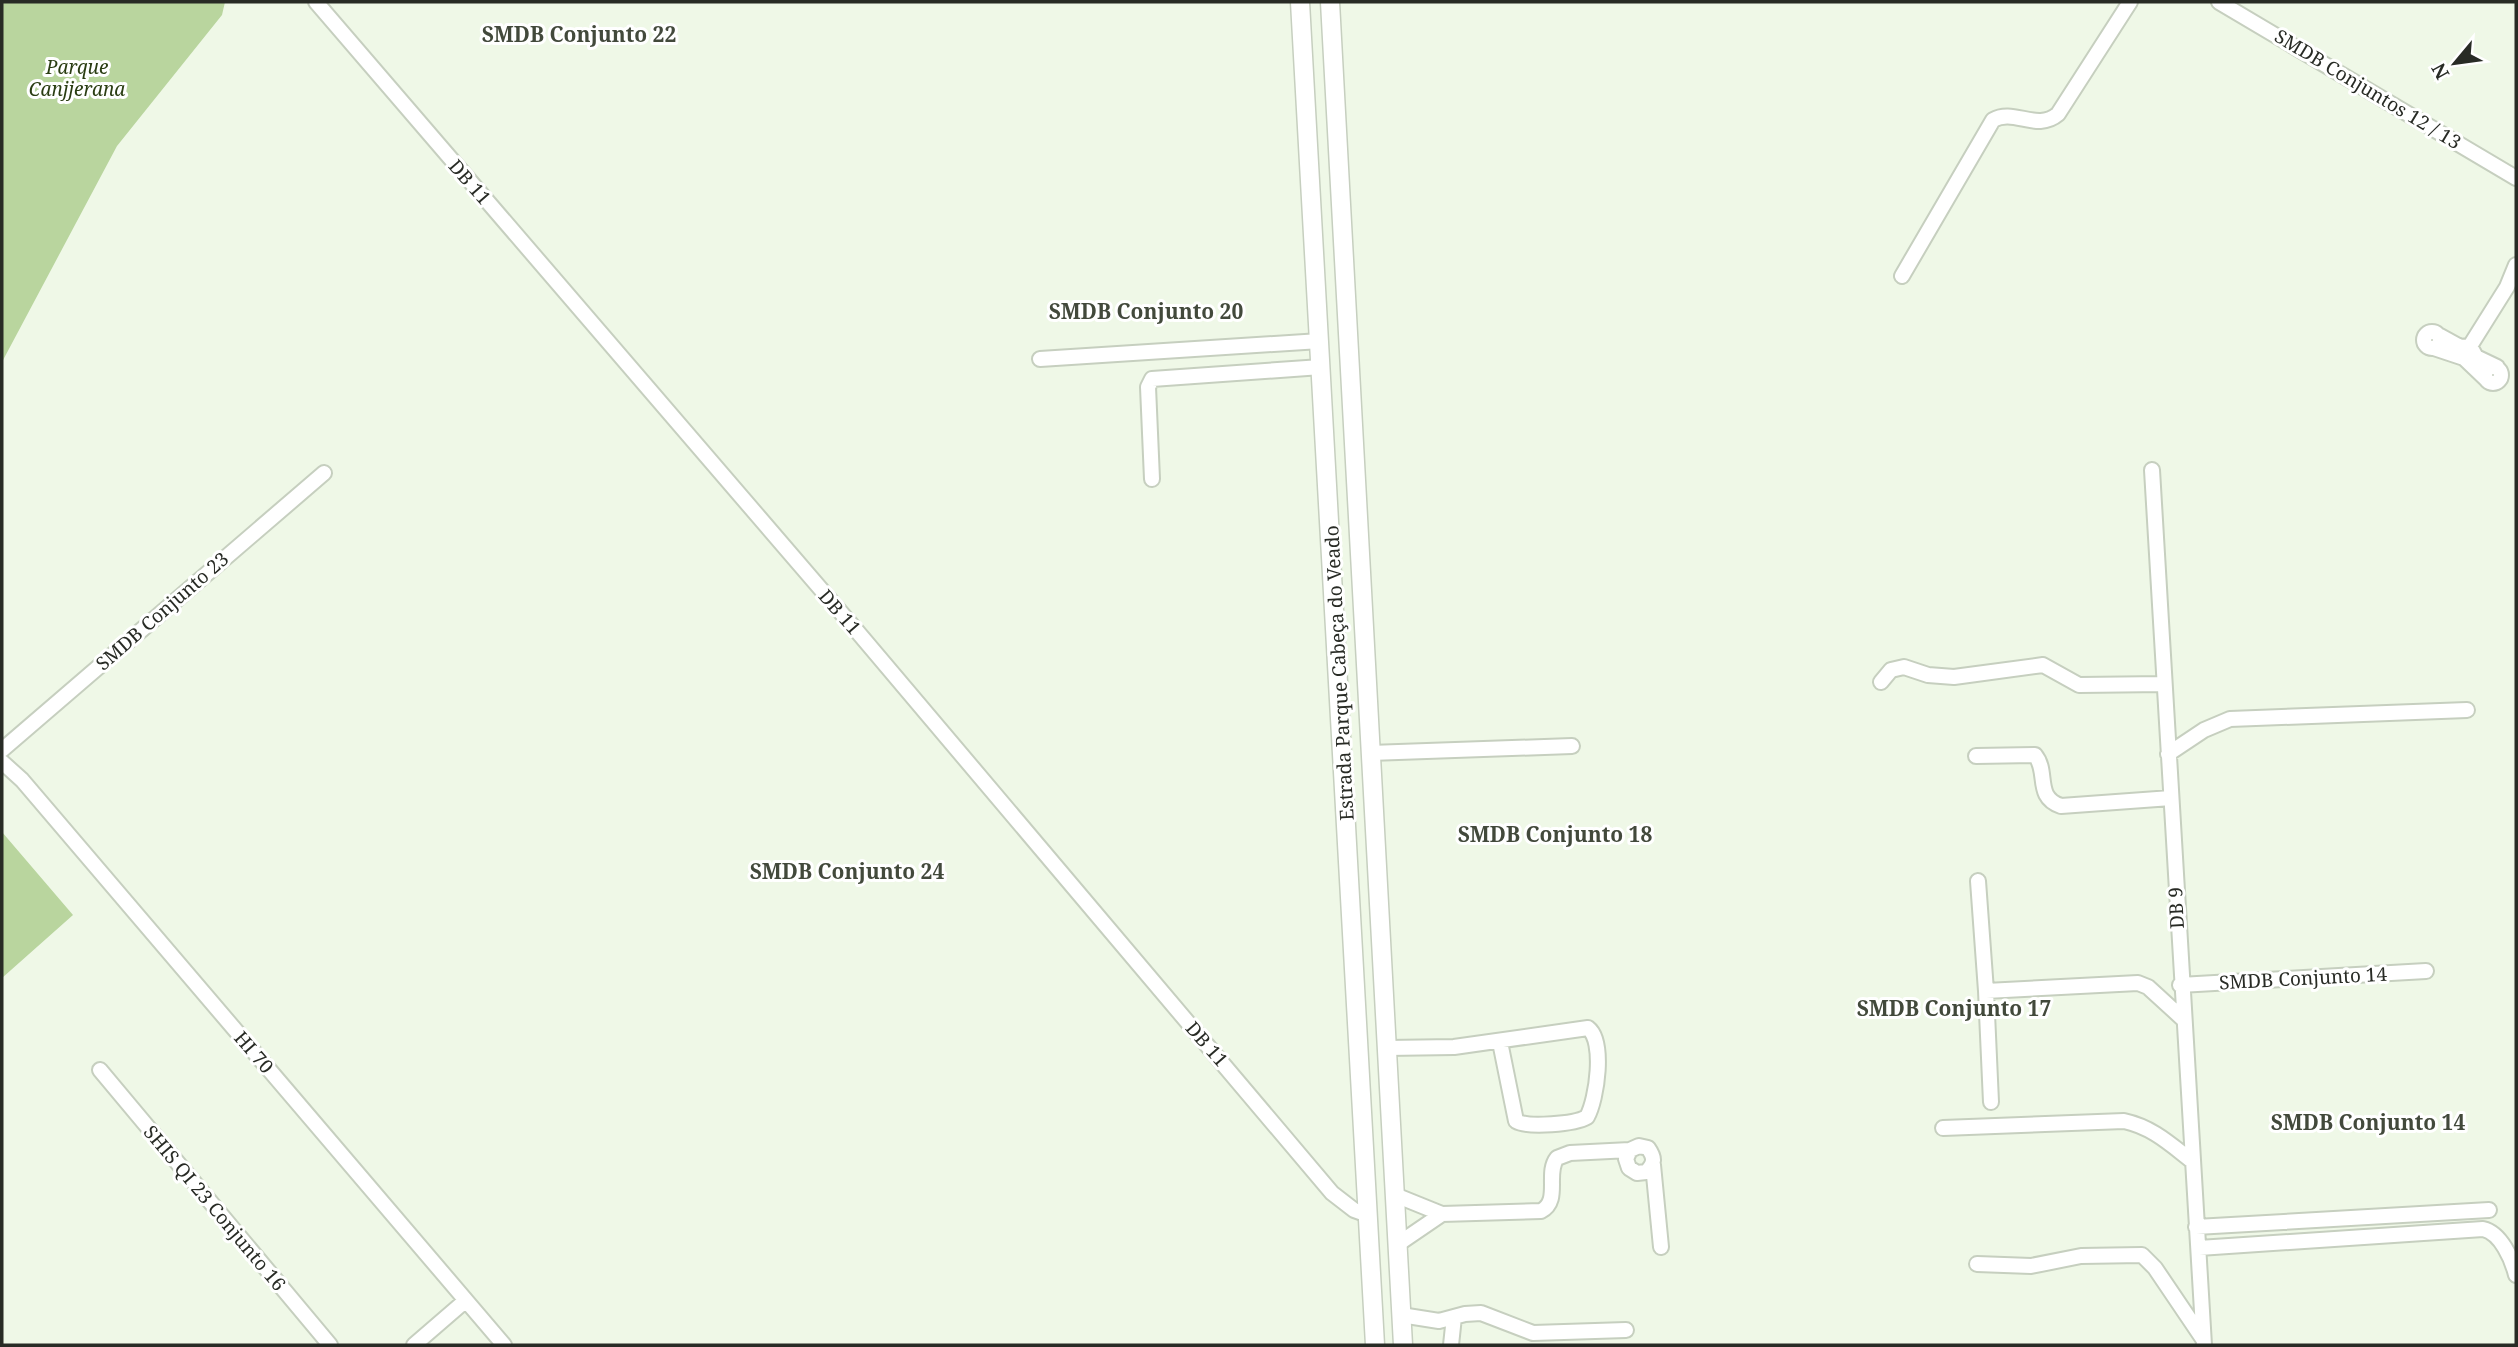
<svg xmlns="http://www.w3.org/2000/svg" width="2518" height="1347" font-family="'Noto Serif',serif">
  <style>
    .green { fill: #b9d59e }
    .lines { fill: none; stroke-linecap: round; stroke-linejoin: round }
    .minor-casing { stroke: #c6cfbf; stroke-width: 18 }
    .major-casing { stroke: #c6cfbf; stroke-width: 21 }
    .minor { stroke: #fff; stroke-width: 14 }
    .major { stroke: #fff; stroke-width: 18 }
    .labels { text-anchor: middle; stroke-width: 6; stroke-linejoin: round; paint-order: stroke }
    .park-label { font-size: 19px; font-style: italic; fill: #2a3d12; stroke: #fff }
    .street-label { font-size: 19px; fill: #282b25; stroke: #fff }
    .neighbourhood-label { font-size: 21px; font-weight: bold; fill: #42493b; stroke: #fff }
  </style>
  <rect width="100%" height="100%" fill="#eff8e7"/>
  <!-- green -->
  <path class="green" d="M2,2H225L222,15L117,146L2,362Z
    M2,832L73,915L2,978Z"/>
  <g class="lines">
    <defs>
      <path id="minor" d="M316,2L856,630L1332,1193L1354,1210L1368,1215
        M2219,2L2516,178
        M1902,276L1993,120C2014,108 2037,132 2058,114L2130,2
        M2424 340a8 8 0 1 1 16 0a8 8 0 1 1-16 0Z
        M2440,336L2460,347L2470,346L2507,287L2516,265
        M2470,346L2476,357L2497,367
        M2434,348L2464,358L2486,379
        M1040,359L1320,341
        M2485 375a8 8 0 1 1 16 0a8 8 0 1 1-16 0Z
        M2152,470L2204,1345
        M1152,479L1148,387L1152,379L1321,367
        M1881,682L1891,670L1904,667L1928,675L1954,677L2043,665L2079,685L2164,684
        M2,750L324,473
        M1370,753L1572,746
        M2168,754L2204,730L2230,719L2467,710
        M1976,756L2035,755C2049,772 2034,797 2061,806L2171,798
        M2,762L22,780L504,1345
        M1978,881L1986,991
        M2180,985L2426,971
        M1387,1048L1454,1047L1588,1028C1605,1041 1597,1099 1587,1117C1575,1124 1528,1128 1516,1121L1500,1042
        M100,1070L330,1345
        M1991,1102L1986,991L2138,983L2148,987L2183,1019
        M1943,1128L2124,1121C2152,1127 2170,1144 2192,1161
        M1653,1165L1661,1247
        M1395,1195L1442,1214L1541,1211C1561,1201 1545,1173 1557,1158L1570,1153L1630,1150L1639,1146L1648,1148C1655,1158 1655,1163 1646,1172L1637,1173L1629,1168L1626,1159L1630,1150
        M2196,1227L2489,1210
        M1398,1244L1442,1214
        M2199,1248L2483,1229C2501,1233 2512,1259 2516,1275
        M1977,1264L2031,1266L2081,1256L2142,1255L2155,1268L2203,1339
        M1401,1315L1439,1321L1465,1314L1481,1313L1533,1333L1626,1330
        M414,1345L465,1301
        M1451,1345L1454,1317"/>
      <path id="major" d="M1300,2L1375,1345
        M1330,2L1403,1345"/>
    </defs>
    <!-- minor casing -->
    <use href="#minor" class="minor-casing"/>
    <!-- major casing -->
    <use href="#major" class="major-casing"/>
    <!-- minor -->
    <use href="#minor" class="minor"/>
    <!-- major -->
    <use href="#major" class="major"/>
  </g>
  <g class="labels">
    <!-- park labels -->
    <g class="park-label">
      <text x="77" y="74">Parque<tspan x="77" dy="22">Canjjerana</tspan></text>
    </g>
    <!-- street labels -->
    <g class="street-label">
      <text transform="translate(2368 89) rotate(31)" y="7">SMDB Conjuntos 12 / 13</text>
      <text transform="translate(470 182) rotate(49)" y="7">DB 11</text>
      <text transform="translate(162 611) rotate(-41)" y="7">SMDB Conjunto 23</text>
      <text transform="translate(840 612) rotate(49)" y="7">DB 11</text>
      <text transform="translate(1339 673) rotate(-93)" y="7">Estrada Parque Cabeça do Veado</text>
      <text transform="translate(2176 908) rotate(-93)" y="7">DB 9</text>
      <text transform="translate(2303 978) rotate(-3)" y="7">SMDB Conjunto 14</text>
      <text transform="translate(1207 1044) rotate(49)" y="7">DB 11</text>
      <text transform="translate(254 1052) rotate(49)" y="7">HI 70</text>
      <text transform="translate(215 1208) rotate(50)" y="7">SHIS QI 23 Conjunto 16</text>
    </g>
    <!-- neighbourhood labels -->
    <g class="neighbourhood-label">
      <text x="579" y="42">SMDB Conjunto 22</text>
      <text x="1146" y="319">SMDB Conjunto 20</text>
      <text x="1555" y="842">SMDB Conjunto 18</text>
      <text x="847" y="879">SMDB Conjunto 24</text>
      <text x="1954" y="1016">SMDB Conjunto 17</text>
      <text x="2368" y="1130">SMDB Conjunto 14</text>
    </g>
  </g>
  <!-- border -->
  <rect width="2518" height="1347" fill="none" stroke="#282b25" stroke-width="7"/>
  <!-- north arrow -->
  <g transform="translate(2455 63) rotate(241)" stroke="#ffffff" stroke-width="5" paint-order="stroke">
  <path d="M0-5L12 26L0 18L-12 26Z" fill="#282b25"/>
  <text y="-10" font-size="19" font-weight="bold" text-anchor="middle" fill="#282b25">N</text>
  </g>
</svg>
